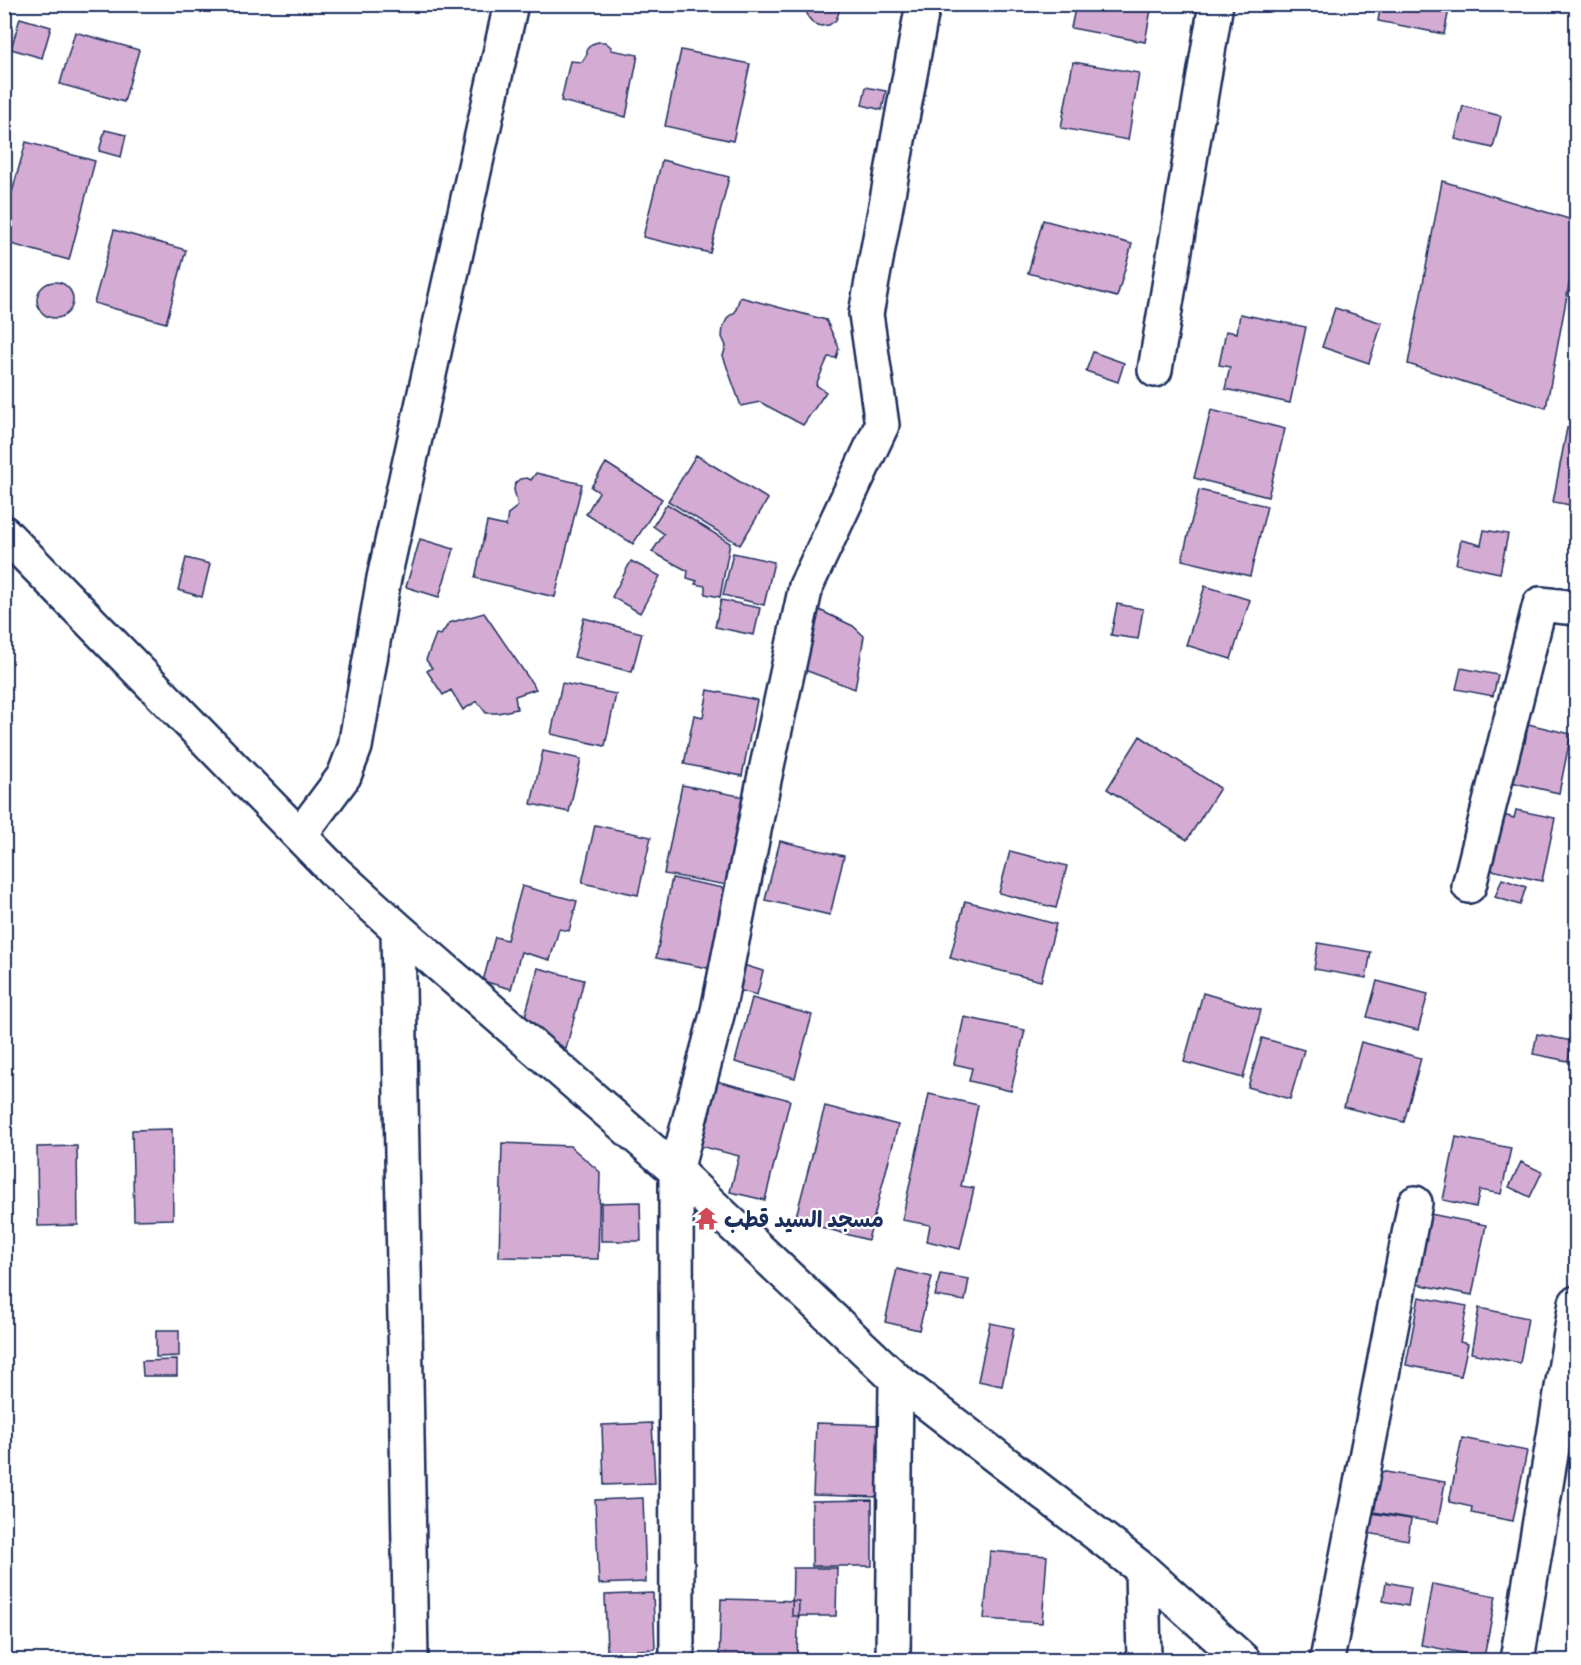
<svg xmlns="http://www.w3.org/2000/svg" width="1581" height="1665" font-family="Itim,'Playpen Sans Arabic',sans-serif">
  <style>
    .building { fill: #d4acd3; stroke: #1b2f5e; stroke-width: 1.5 }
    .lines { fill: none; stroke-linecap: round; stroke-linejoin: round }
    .minor-casing { stroke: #1b2f5e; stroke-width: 38 }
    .minor { stroke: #fff; stroke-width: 33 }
    .labels { text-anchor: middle; stroke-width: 4.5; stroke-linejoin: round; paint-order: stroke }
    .poi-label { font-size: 22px; font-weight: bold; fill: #1b2f5e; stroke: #fff; text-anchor: start }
  </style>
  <rect width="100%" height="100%" fill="#fff"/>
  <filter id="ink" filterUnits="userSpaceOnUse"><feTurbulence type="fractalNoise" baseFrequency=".0167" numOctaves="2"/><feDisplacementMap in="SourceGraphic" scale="12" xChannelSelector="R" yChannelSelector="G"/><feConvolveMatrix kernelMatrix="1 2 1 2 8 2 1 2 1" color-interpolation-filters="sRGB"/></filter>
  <g filter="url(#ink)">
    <!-- building -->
    <path class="building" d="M808,4H838L839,12L836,20L829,25L821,26L813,23L808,17L806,8Z
      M883,4H903L902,9Z
      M1076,4H1152L1145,42L1071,28Z
      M1381,4H1450L1444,34L1378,21Z
      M20,18L51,27L42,58L11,49Z
      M75,32L139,50L124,102L60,84Z
      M598,42H605L611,47V50L638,55L626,117L561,101L570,61L582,62L587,54V49L592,44Z
      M681,50L750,64L733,141L665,126Z
      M1073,62L1139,73L1128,140L1061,128Z
      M866,87L886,91L882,110L862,105Z
      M1463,106L1501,116L1493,148L1455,139Z
      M105,130L126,135L121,157L99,151Z
      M26,142L95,161L69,260L4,242V221Z
      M662,160L729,177L710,253L643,237Z
      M1442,181L1576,221V247L1546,408L1408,364Z
      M1043,220L1132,244L1117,297L1028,273Z
      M114,230L186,250L166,323L94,303Z
      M37 300a18 18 0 1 1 36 0a18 18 0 1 1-36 0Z
      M740,297L826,320L839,348L836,358L828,357L816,385L826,392L803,425L760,402L741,406L723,356L726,346L722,337L723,327L728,317L735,312Z
      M1335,308L1382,323L1369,363L1322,347Z
      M1240,314L1306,327L1290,403L1225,389L1230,367L1219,365L1226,331L1237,333Z
      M1093,352L1124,363L1118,382L1086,371Z
      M1211,410L1285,429L1268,497L1194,478Z
      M1567,428L1576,430V506L1553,502Z
      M696,455L768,499L740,545L668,501Z
      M606,463L662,499L633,544L586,514L599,492L591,487Z
      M536,473L582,484L555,597L475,578L487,522L506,526L508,514L518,506L514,490L515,483L520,479L527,478L531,480Z
      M1199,490L1267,506L1250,576L1182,560Z
      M667,504L730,543L720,597L705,594V586L695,584L697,581L687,578L688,571L652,552L664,534L653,526Z
      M1484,530L1508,534L1500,573L1456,564L1461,540L1481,545Z
      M420,539L454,549L439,597L406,587Z
      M733,553L774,562L764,605L723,595Z
      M186,558L210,564L202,597L178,590Z
      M631,561L660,576L640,613L612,597Z
      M1205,586L1250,600L1231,659L1186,645Z
      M721,600L760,608L754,635L715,627Z
      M1117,604L1143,609L1138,639L1111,635Z
      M815,608L853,626L864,636L855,689L802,669Z
      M484,613L536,689L515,696L517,709L498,713H486L477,701L463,710L451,690L443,695L427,671L432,668L426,660L436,634L441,635L449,623Z
      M584,618L642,633L632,672L574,657Z
      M1461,668L1498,675L1493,696L1456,689Z
      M562,683L616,694L605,746L551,734Z
      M708,690L757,700L742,776L684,764L694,715L703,717Z
      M1528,724L1571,734L1559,793L1506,781L1520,741L1525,743Z
      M1140,736L1220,788L1187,840L1107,789Z
      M543,751L581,759L569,812L531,804Z
      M682,785L745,797L727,885L664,874Z
      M1516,810L1555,818L1542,881L1487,869L1499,814L1514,818Z
      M595,825L651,837L638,895L582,883Z
      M780,841L844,856L830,915L765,900Z
      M1010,851L1067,866L1056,908L999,893Z
      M672,878L734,890L718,970L656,958Z
      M1502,879L1526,887L1520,905L1495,897Z
      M522,886L577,901L569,931L559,929L550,960L521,952L511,989L483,981L495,937L507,940Z
      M965,901L1056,924L1041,981L950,958Z
      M1318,943L1371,952L1366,978L1314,969Z
      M737,963L763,971L757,995L730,988Z
      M538,968L584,980L566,1049L524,1020Z
      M1377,981L1428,994L1418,1030L1367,1017Z
      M1203,993L1261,1010L1243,1078L1184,1062Z
      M752,998L812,1015L795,1078L735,1062Z
      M964,1017L1025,1030L1011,1091L969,1081L972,1068L954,1064Z
      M1537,1034L1572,1041L1568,1061L1533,1054Z
      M1262,1038L1304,1050L1290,1099L1248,1087Z
      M1361,1042L1421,1058L1404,1122L1344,1107Z
      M716,1081L790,1100L765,1200L730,1192L739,1156L700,1146Z
      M929,1094L978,1105L961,1186L974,1188L960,1249L927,1241L930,1225L902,1220Z
      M825,1106L898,1125L868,1240L795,1220Z
      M172,1129L173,1219L134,1220L132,1130Z
      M1456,1137L1511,1148L1501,1194L1480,1190L1476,1207L1443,1200Z
      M502,1143L570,1146L600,1172L598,1259L499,1257Z
      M77,1146L78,1225L38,1226L37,1147Z
      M1521,1162L1542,1172L1530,1197L1509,1187Z
      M640,1202L641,1241H601V1203Z
      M1430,1214L1486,1225L1472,1295L1416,1284Z
      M897,1269L932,1277L919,1330L885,1322Z
      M940,1274L969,1279L965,1301L935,1296Z
      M1419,1297L1467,1306L1460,1342L1468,1344L1461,1376L1406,1365Z
      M1479,1308L1528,1318L1520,1363L1471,1353Z
      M990,1323L1014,1328L1002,1386L978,1381Z
      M156,1330H179V1356L156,1357Z
      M177,1360V1376H143L142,1361Z
      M1567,1401L1576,1403V1456L1558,1453Z
      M652,1423L655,1483L604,1485L602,1425Z
      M816,1423L880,1425L878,1497L813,1495Z
      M1462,1438L1527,1451L1513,1521L1471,1513L1472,1507L1449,1502Z
      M1380,1471L1445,1482L1438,1523L1374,1512Z
      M643,1498L646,1582L599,1584L595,1500Z
      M872,1500V1566H812V1501Z
      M1371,1513L1411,1519L1408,1540L1367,1533Z
      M990,1551L1047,1556L1042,1623L984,1619Z
      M793,1568H837L836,1616H792Z
      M1386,1582L1411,1587L1408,1606L1383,1601Z
      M1432,1584L1496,1596L1484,1657L1421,1645Z
      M653,1593L655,1649L607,1652L605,1595Z
      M721,1599L799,1601L797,1660H719Z"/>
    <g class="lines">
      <defs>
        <path id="minor" d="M1155,370L1216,4
          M4,533L335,872L398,929L676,1171L896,1379L1142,1569L1243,1660
          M300,835L344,776L355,747L384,578L511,4
          M1469,886L1540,604L1576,608
          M398,929L411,1660
          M1142,1569L1144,1660
          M677,1660L676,1171L718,1011L764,780L806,586L882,425L866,314L923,4
          M893,1660L896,1379
          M1327,1660L1415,1203
          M1517,1660L1576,1303"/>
      </defs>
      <!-- minor casing -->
      <use href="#minor" class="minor-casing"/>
      <!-- minor -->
      <use href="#minor" class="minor"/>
    </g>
  </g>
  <!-- icons -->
  <defs>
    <symbol id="temple-bare" viewBox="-9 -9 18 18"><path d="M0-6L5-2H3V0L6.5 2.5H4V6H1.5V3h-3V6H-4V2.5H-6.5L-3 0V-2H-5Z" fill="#d1495b" stroke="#fff" stroke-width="2.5" paint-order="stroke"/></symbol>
  </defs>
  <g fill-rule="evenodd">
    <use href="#temple-bare" x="690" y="1202" width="33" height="33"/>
  </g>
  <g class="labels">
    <!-- poi labels -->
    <g class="poi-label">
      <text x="724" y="1227">مسجد السيد قطب</text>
    </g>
  </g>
  <!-- margin -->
  <rect width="1581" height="1665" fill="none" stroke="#fff" stroke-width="24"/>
  <rect x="12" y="12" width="1557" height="1641" fill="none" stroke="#1b2f5e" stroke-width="2" filter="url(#ink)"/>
</svg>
